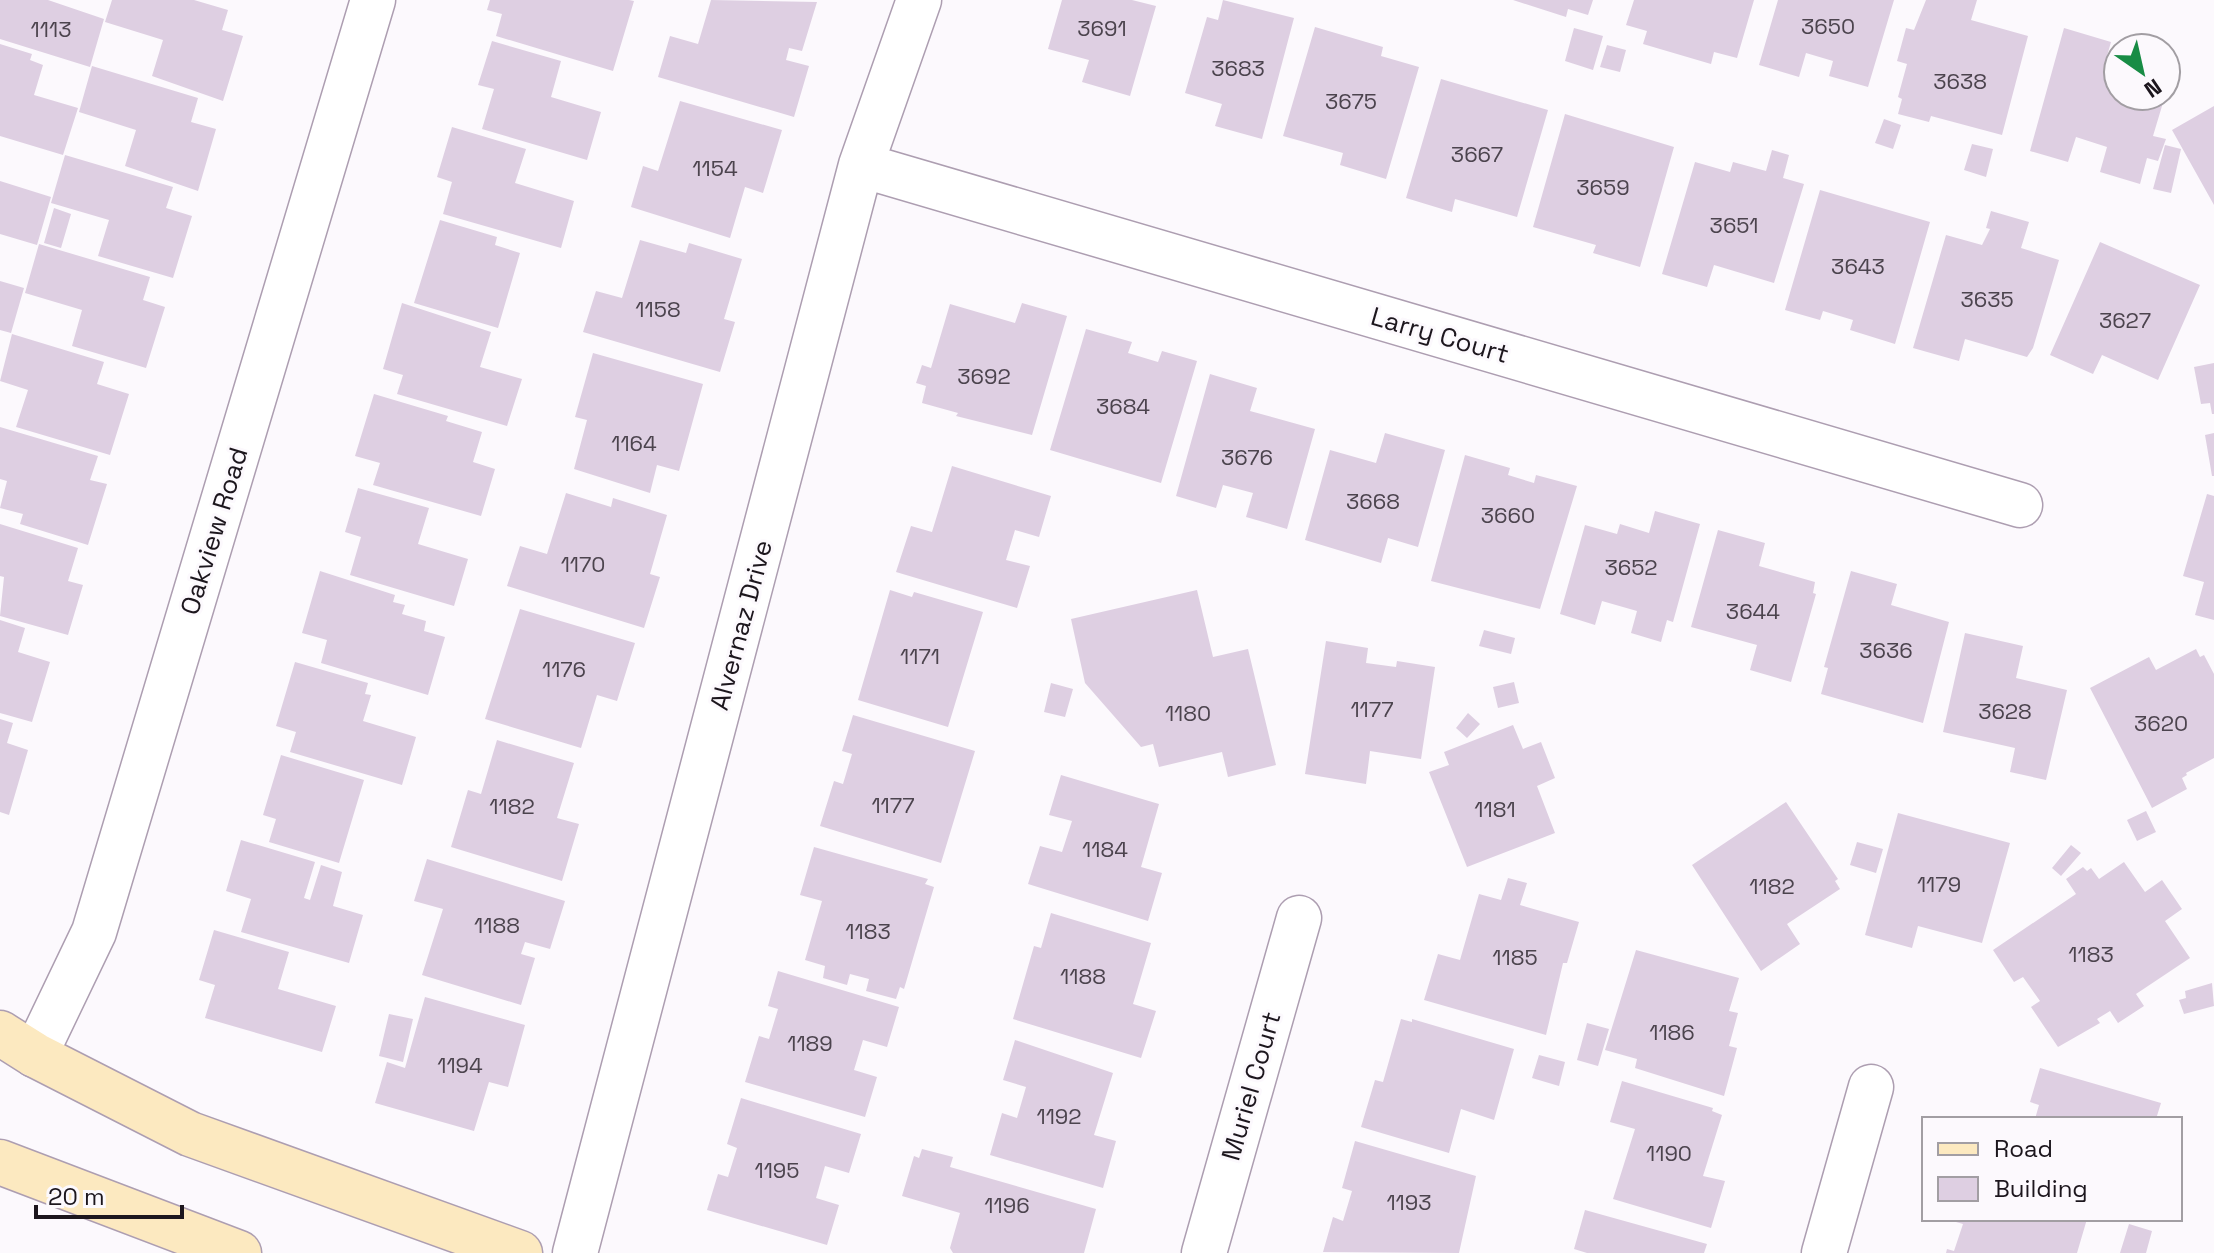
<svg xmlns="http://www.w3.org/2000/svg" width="2214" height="1253" font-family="'Space Grotesk',sans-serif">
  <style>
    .building { fill: #decfe2 }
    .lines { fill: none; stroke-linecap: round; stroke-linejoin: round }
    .minor-casing { stroke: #ad9eb1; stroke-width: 47 }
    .secondary-casing { stroke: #ad9eb1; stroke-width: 47 }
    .minor { stroke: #fff; stroke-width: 44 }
    .secondary { stroke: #fce9c0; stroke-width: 44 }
    .labels { text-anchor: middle; stroke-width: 6; stroke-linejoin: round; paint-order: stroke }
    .number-label { font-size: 22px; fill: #4c444e }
    .street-label { font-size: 26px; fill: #1c161d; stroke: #fcf9fd }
  </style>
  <rect width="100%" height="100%" fill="#fcf9fd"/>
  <!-- building -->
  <path class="building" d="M0,0H48L104,19L90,67L0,39Z
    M112,0H194L228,10L222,30L243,36L223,101L152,76L163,40L105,22Z
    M490,0H629L634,1L613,71L496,36L502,14L487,10Z
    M711,0L817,2L802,51L789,48L786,60L809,66L794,117L658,77L670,36L698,44Z
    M1062,0H1132L1156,6L1130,96L1082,82L1089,60L1048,49Z
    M1223,0L1294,18L1262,139L1215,126L1222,104L1185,93L1207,17L1218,20Z
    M1513,0H1593L1588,15L1568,9L1566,17Z
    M1634,0H1754L1737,58L1714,52L1711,64L1643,44L1647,31L1626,25Z
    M1778,0H1894L1868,87L1829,76L1833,61L1806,53L1799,77L1759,65Z
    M1926,0H1977L1971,20L2028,36L2002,135L1931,116L1929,122L1898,114L1902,99L1898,97L1907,64L1897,61L1906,28L1914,30Z
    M1315,27L1383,47L1381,56L1419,67L1386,179L1340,165L1343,153L1283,136Z
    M1574,28L1603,36L1593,70L1565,61Z
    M2064,28L2111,42L2105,63L2118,67V96H2165L2153,136L2166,139L2158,161L2147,158L2140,184L2100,172L2107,147L2076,137L2068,162L2030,151Z
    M492,41L561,61L551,97L601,112L587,160L482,129L494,89L478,85Z
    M0,44L32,54L30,60L43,65L34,95L78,108L63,155L0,136Z
    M1607,45L1626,50L1620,72L1600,67Z
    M92,66L198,98L191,122L216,129L198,191L125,166L136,130L79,112Z
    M1441,79L1548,110L1517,217L1455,199L1452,212L1406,198Z
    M680,101L782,130L763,193L745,187L730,238L631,207L643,166L658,171Z
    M2214,106V205L2172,130Z
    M1565,114L1674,147L1640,267L1593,253L1596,245L1533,227Z
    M1884,119L1901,125L1893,149L1875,143Z
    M452,127L526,149L515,183L574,201L561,248L443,214L452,182L437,177Z
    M1972,144L1993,149L1986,177L1964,170Z
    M2165,145L2181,149L2171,193L2153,189Z
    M1772,150L1789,155L1783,178L1804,184L1774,283L1714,265L1707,287L1662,274L1695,162L1730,172L1733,162L1766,171Z
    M65,155L173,187L166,208L192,216L173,278L98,256L109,220L51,203Z
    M0,181L51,197L37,245L0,234Z
    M1820,190L1930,222L1895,344L1850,330L1853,320L1823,311L1820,320L1785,310Z
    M54,208L71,214L61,248L44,243Z
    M1991,211L2029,222L2021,248L2059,260L2033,348L2027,357L1965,339L1959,361L1913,348L1946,235L1982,245L1990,229L1986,228Z
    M440,220L497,237L495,245L520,253L498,328L414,303Z
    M640,240L686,253L689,243L742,259L724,319L735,322L720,372L583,332L596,291L622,298Z
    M2100,242L2200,285L2158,380L2102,355L2093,374L2050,355Z
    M39,244L150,277L143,300L165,307L146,368L72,346L82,310L25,293Z
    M0,281L24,288L11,333L0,330Z
    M402,303L491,332L480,367L522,379L507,426L397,394L403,375L383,369Z
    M1022,303L1067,316L1032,435L956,416L958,413L922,403L926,386L916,383L922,365L931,368L950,304L1015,323Z
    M1086,329L1132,342L1128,353L1158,362L1162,351L1197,361L1161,483L1050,450Z
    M12,334L104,362L97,384L129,394L110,455L16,427L28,390L0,381Z
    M593,353L703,384L679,471L657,465L650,493L574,469L587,420L575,417Z
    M2214,363V414H2212L2210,403L2201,404L2194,367Z
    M1210,374L1257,388L1250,411L1315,429L1287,529L1246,517L1253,493L1223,485L1216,508L1176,496Z
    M374,394L448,416L446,421L482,432L473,462L495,469L481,516L373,485L380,463L355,456Z
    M0,427L98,456L90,480L107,484L88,545L20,524L23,514L0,508L7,481L0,479Z
    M1385,433L1445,450L1418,547L1388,538L1381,563L1305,540L1330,450L1376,463Z
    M2214,433V476H2212L2205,435Z
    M1465,455L1510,468L1508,475L1534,483L1536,475L1577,486L1540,609L1431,581Z
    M952,466L1051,496L1039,537L1015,530L1006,560L1030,566L1017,608L896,572L911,526L932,532Z
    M358,488L429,508L418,544L468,559L454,606L350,575L361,537L345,532Z
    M566,493L611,507L613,498L667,515L650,574L660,577L644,628L507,586L520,546L547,554Z
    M2207,494L2214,496V620L2195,615L2204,582L2183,576Z
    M1655,511L1700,524L1673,622L1667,620L1661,642L1631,633L1637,611L1602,601L1595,625L1560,614L1585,525L1617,534L1620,524L1649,533Z
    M0,524L78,548L68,581L83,585L68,635L0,616L4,577L0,576Z
    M1718,530L1765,543L1759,566L1815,582L1813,593L1816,594L1791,682L1750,670L1757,645L1691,627Z
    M320,571L395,595L393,602L405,605L402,614L426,621L424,631L445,637L428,695L321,663L327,640L302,633Z
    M1851,571L1897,584L1891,605L1949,622L1923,723L1821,694L1828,668L1824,667Z
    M890,590L912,597L914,592L983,612L948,727L858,700Z
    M1197,590L1213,657L1248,649L1276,765L1228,777L1222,752L1159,767L1153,744L1141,747L1085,683L1071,619Z
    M520,609L635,643L617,701L597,695L581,748L485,719Z
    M0,620L25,628L18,652L50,662L32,722L0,713Z
    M1484,630L1515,638L1511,654L1479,646Z
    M1965,633L2023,646L2016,678L2067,690L2046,780L2010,772L2015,748L1943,732Z
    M1326,641L1368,648L1366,663L1396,667L1397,661L1435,667L1421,759L1370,751L1366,784L1305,774Z
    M2196,649L2200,657L2204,655L2214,674V758L2186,773L2187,775L2182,778L2187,789L2152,808L2090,688L2149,657L2156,670Z
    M295,662L368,683L365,694L371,695L363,721L416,737L402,785L290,752L296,732L276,726Z
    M1514,682L1519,703L1498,708L1493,687Z
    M1051,683L1073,689L1065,717L1044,712Z
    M1468,713L1480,724L1467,738L1456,728Z
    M853,715L975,751L941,863L820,826L834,781L843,784L852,754L842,751Z
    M0,719L13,723L7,743L28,750L9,815L0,812Z
    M1513,725L1523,749L1541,742L1555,778L1537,786L1555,833L1467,867L1429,772L1449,765L1444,752Z
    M497,740L574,763L557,818L579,824L562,881L451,847L468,790L481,794Z
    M281,755L364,780L339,863L269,842L276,819L263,815Z
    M1061,775L1159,804L1141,867L1162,873L1148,921L1028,884L1040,846L1062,852L1072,821L1049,815Z
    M1786,802L1838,879L1835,881L1840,889L1787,924L1800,944L1761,971L1692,865Z
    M2146,811L2156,832L2137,841L2127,820Z
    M1898,813L2010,843L1982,943L1918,926L1912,948L1865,935Z
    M241,840L315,862L304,898L310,900L321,865L342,872L333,906L363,915L349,963L241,932L251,899L226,891Z
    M1857,842L1883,849L1876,873L1850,865Z
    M2071,845L2081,853L2061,876L2052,868Z
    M814,847L928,879L925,884L934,887L904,989L900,987L896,999L866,991L869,979L850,974L847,985L823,978L825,966L805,960L822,901L800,895Z
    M427,859L565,901L550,949L525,942L521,954L535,958L521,1005L422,975L443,909L414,901Z
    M2124,862L2145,892L2162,880L2182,909L2165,921L2190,958L2136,994L2144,1006L2118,1023L2110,1011L2097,1019L2100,1023L2058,1047L2031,1007L2040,1001L2023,977L2014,982L1993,950L2076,894L2066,879L2083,867L2087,871L2091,868L2099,879Z
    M1508,878L1527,883L1520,905L1579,922L1567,963H1563L1546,1035L1424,1000L1438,954L1460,960L1479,894L1501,900Z
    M1051,913L1151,943L1133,1004L1156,1011L1141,1058L1013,1019L1034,946L1041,948Z
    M214,930L289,952L278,989L336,1006L322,1052L205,1018L215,985L199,980Z
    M1636,950L1739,978L1729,1011L1738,1013L1729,1046L1737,1048L1724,1096L1635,1068L1637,1059L1605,1050Z
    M778,971L899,1007L887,1047L863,1040L854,1070L877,1077L865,1117L745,1082L759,1036L769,1039L778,1009L768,1006Z
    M2212,983L2214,1006L2184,1014L2179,1000L2186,998L2185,991Z
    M425,997L525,1025L508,1087L489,1082L474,1131L375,1103L387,1062L405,1068Z
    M389,1014L413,1019L403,1062L379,1056Z
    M1401,1019L1412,1022V1019L1514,1049L1494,1120L1461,1109L1449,1153L1361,1127L1375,1080L1383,1082Z
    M1587,1023L1609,1029L1598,1066L1577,1060Z
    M1015,1040L1113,1073L1094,1135L1116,1141L1103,1188L990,1155L1002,1113L1017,1118L1026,1087L1003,1080Z
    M1539,1055L1565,1062L1559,1086L1532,1078Z
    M2040,1068L2161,1103L2156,1119H2035L2039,1105L2030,1102Z
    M1622,1081L1713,1108L1712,1111L1722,1115L1703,1176L1725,1181L1711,1228L1613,1199L1635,1129L1610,1122Z
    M741,1098L861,1134L849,1173L825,1166L816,1198L839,1205L827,1245L707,1210L718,1174L728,1177L737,1148L727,1144Z
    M1355,1141L1476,1176L1459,1253L1323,1252L1333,1217L1343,1221L1352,1191L1342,1188Z
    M922,1149L953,1157L950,1167L1096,1209L1084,1253H953L950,1248L960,1213L902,1196L914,1156L919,1158Z
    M1585,1210L1707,1244L1704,1253H1587L1574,1249Z
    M1957,1219H2087L2077,1253H1946L1947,1249L1954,1251L1963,1224L1956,1222Z
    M2129,1224L2152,1231L2146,1253H2120Z"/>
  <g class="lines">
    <defs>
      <path id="minor" d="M861,165L2020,505
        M35,1055L94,932L373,0
        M575,1253L861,165L919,0
        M1204,1253L1299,918
        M1824,1253L1871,1087"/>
      <path id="secondary" d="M0,1033L35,1055L190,1134L520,1253
        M0,1162L239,1253"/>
    </defs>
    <!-- minor casing -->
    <use href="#minor" class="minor-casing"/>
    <!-- secondary casing -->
    <use href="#secondary" class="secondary-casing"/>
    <!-- minor -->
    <use href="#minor" class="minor"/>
    <!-- secondary -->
    <use href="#secondary" class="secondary"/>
  </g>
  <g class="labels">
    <!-- number labels -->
    <g class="number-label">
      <text x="1828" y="34">3650</text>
      <text x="1102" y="36">3691</text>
      <text x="51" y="37">1113</text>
      <text x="1238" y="76">3683</text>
      <text x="1960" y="89">3638</text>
      <text x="1351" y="109">3675</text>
      <text x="1477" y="162">3667</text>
      <text x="715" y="176">1154</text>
      <text x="1603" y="195">3659</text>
      <text x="1734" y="233">3651</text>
      <text x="1858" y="274">3643</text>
      <text x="1987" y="307">3635</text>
      <text x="658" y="317">1158</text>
      <text x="2125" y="328">3627</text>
      <text x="984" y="384">3692</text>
      <text x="1123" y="414">3684</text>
      <text x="634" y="451">1164</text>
      <text x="1247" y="465">3676</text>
      <text x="1373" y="509">3668</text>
      <text x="1508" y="523">3660</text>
      <text x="583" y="572">1170</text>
      <text x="1631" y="575">3652</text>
      <text x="1753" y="619">3644</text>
      <text x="1886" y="658">3636</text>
      <text x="920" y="664">1171</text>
      <text x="564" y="677">1176</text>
      <text x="1372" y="717">1177</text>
      <text x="2005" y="719">3628</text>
      <text x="1188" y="721">1180</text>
      <text x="2161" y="731">3620</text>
      <text x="893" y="813">1177</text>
      <text x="512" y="814">1182</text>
      <text x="1495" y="817">1181</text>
      <text x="1105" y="857">1184</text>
      <text x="1939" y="892">1179</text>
      <text x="1772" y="894">1182</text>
      <text x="497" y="933">1188</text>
      <text x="868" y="939">1183</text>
      <text x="2091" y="962">1183</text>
      <text x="1515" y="965">1185</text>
      <text x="1083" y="984">1188</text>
      <text x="1672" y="1040">1186</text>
      <text x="810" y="1051">1189</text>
      <text x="460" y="1073">1194</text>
      <text x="1059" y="1124">1192</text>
      <text x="1669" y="1161">1190</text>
      <text x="777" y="1178">1195</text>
      <text x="1409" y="1210">1193</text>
      <text x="1007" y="1213">1196</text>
    </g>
    <!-- street labels -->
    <g class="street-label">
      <text transform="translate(1440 335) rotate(16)" y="9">Larry Court</text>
      <text transform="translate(214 531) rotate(-73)" y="9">Oakview Road</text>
      <text transform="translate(741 625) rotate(-75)" y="9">Alvernaz Drive</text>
      <text transform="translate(1251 1086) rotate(-74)" y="9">Muriel Court</text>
    </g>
  </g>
  <!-- legend -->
  <rect x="1922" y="1117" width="260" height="104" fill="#fcf9fd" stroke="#a29ea3" stroke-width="2"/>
  <rect x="1938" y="1143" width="40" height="12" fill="#fce9c0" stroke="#a29ea3" stroke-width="2"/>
  <text x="1994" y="1157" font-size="24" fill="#1c161d">Road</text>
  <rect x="1938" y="1177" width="40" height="24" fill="#decfe2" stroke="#a29ea3" stroke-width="2"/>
  <text x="1994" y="1197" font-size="24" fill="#1c161d">Building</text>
  <!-- north arrow -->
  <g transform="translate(2142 72) rotate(146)"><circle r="38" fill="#fcf9fd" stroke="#a29ea3" stroke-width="2"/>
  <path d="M0-6L14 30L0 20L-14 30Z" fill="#188c45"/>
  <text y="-12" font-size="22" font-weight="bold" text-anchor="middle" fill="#1c161d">N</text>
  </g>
  <!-- scale -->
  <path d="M36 1205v12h146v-12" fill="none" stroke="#1c161d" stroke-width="4"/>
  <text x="48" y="1205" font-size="24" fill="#1c161d" stroke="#fcf9fd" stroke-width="6" paint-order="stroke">20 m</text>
</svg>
